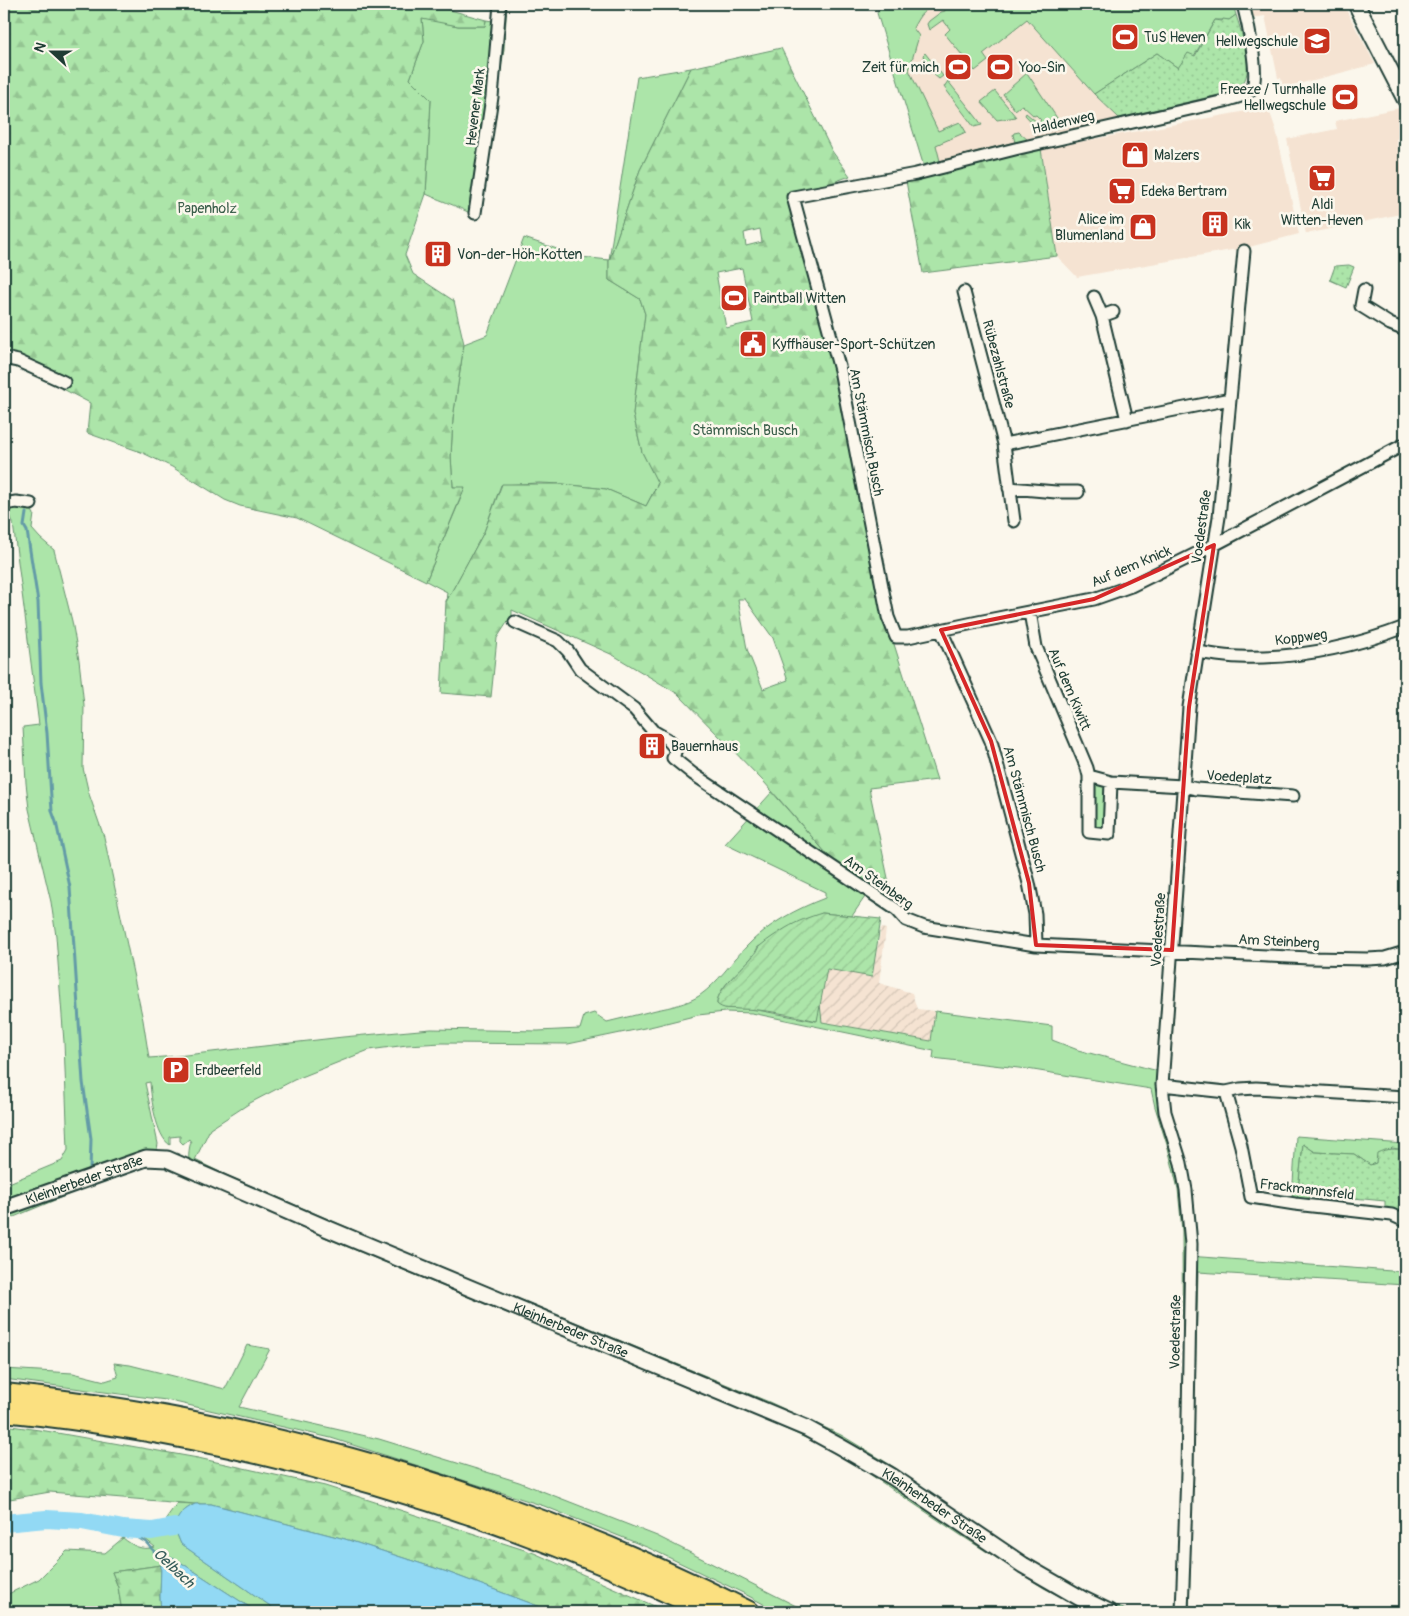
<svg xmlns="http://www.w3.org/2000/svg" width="1409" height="1616" font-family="Pangolin,sans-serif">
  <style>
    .built { fill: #f5e3d2 }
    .industrial { fill: url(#industrial-furrows) }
    .grass { fill: #ace5a9; stroke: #66916e }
    .forest { fill: url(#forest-firs); stroke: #66916e; fill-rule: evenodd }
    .park { fill: url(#park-dots); stroke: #66916e }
    .garden { fill: url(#garden-furrows); stroke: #66916e }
    .water { fill: #92d9f4; stroke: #649ba7 }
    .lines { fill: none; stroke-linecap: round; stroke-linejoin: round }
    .stream { stroke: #649ba7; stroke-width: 3 }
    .river { stroke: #92d9f4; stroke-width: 18 }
    .street-casing { stroke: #1f3d34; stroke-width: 15 }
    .secondary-casing { stroke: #1f3d34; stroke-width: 19 }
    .highway-casing { stroke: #1f3d34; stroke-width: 24 }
    .street { stroke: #fbf7ec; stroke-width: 11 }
    .secondary { stroke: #fbf7ec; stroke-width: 15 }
    .highway { stroke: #fbe080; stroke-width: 20 }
    .marked { fill: none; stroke: #d62828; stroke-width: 4; stroke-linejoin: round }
    .labels { text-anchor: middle; stroke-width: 5; stroke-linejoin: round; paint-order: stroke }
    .poi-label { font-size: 14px; fill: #1f3d34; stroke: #fbf7ec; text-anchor: start }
    .street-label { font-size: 14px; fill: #1f3d34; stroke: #fbf7ec }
    .park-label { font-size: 14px; fill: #3b5f4b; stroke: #fbf7ec }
    .water-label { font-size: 15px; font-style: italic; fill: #365c5a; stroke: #fbf7ec }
  </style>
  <defs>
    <pattern id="industrial-furrows" width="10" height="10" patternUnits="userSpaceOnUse" patternTransform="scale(1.25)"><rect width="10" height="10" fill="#f5e3d2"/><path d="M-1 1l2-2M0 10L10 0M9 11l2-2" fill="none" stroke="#d2c4b5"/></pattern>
    <pattern id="forest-firs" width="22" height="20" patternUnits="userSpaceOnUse" patternTransform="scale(1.25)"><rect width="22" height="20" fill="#ace5a9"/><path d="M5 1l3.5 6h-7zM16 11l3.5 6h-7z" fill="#94c592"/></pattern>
    <pattern id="park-dots" width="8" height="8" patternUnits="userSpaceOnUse" patternTransform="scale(1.25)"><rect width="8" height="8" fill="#ace5a9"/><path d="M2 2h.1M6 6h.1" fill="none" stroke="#94c592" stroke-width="1.8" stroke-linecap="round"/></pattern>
    <pattern id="garden-furrows" width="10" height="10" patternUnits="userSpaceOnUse" patternTransform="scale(1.25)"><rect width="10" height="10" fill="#ace5a9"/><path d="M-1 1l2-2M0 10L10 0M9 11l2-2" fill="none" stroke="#94c592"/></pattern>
  </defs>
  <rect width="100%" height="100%" fill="#fbf7ec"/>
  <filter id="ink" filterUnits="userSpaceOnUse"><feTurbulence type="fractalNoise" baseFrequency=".02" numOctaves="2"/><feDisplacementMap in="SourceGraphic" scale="10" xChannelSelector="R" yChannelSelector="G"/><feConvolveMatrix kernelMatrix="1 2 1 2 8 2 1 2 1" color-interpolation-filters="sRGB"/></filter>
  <g filter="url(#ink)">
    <!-- built -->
    <path class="built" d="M888,4H1014L1094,94L1119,118L924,167Z
      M1250,4H1343L1375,64L1283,88L1281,78H1278L1265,16L1253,18Z
      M1268,107L1276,130L1299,234L1249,247L1077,277L1057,256L1041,149Z
      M1400,108L1405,119V137L1396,139L1405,183V213L1306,234L1287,139L1337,129L1335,121Z"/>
    <!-- industrial -->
    <path class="industrial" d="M881,928L886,929L879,983L912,993L917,1009L935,1011L931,1041L817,1021L827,969L872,976Z"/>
    <!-- grass -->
    <path class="grass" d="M494,4H507L504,49L479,219C464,208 444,202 426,194L431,100L410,79L424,41L422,18L458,26H485L486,20L493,21Z
      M882,4H939C924,9 920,14 913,28L919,36L909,70L938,131L960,122L966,132L936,145L940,161L1015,142L1013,135L1014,133L1019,132L1029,141L924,167L877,13Z
      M945,4H1233L1236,15L1229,20H1215L1194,56L1178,68L1157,53L1094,94L1027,19L983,54L988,61L975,71L945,34L950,29L943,20L929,30L927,24L929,21L941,12L945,11Z
      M925,53L943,76L939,79L933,74L924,58L923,55Z
      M691,68L640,170L609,261V280L640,299L645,314L633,414L642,452L658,483L646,506L606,489L563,484L539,483L501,485L484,532L446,602L447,592L426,581L465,488L453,487L451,456L453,418L464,344L487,335L524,238L581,257L609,260L637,77Z
      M1027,73L1063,127L1041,132L1025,115L1026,113L1038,123L1041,120L1036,115L1034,116L1022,105L1015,110L1003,94Z
      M948,81L977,118L982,125L974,127L944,87Z
      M995,91L1016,117L997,120L981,102Z
      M19,505L30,508L34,514L32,529L40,538L54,550L72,621L79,660L84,705L83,768L89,794L104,837L143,1020L149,1058L177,1056L343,1037L431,1029L538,1031L580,1029L584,1016L594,1013L607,1022C623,1018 640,1014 656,1010C671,1007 686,1004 699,996C719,982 730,963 747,946C768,924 796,909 825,898V892L725,844L772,792L834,862L871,888L852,916L822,913L758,947C751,965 717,984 717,1004L725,1008L752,1009L816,1021L820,1004L822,1022L931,1041L935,1011L1052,1026V1040L1078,1050L1158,1071L1185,1212L1188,1256L1405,1272V1285L1198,1272L1189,1612H1175L1177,1605L1178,1574L1183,1423L1182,1231L1178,1189L1168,1148L1155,1107L1151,1089L1027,1069L933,1058L934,1051L752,1013L725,1012L698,1015L654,1026L568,1044L442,1043L407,1045L369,1050L294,1080L250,1103L210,1129L195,1160L226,1175L400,1250L769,1402L841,1435L894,1467L969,1521L1054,1574L1092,1596L1131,1612H1090L1044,1588L962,1536L865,1471L817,1443L765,1420L324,1237L188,1175C190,1163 187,1153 191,1142L189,1139L183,1144L180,1141V1136L170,1137V1145C156,1136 151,1099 150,1082L145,1083L158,1144L157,1149L77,1176L72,1193L4,1221V1185L62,1161L68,1150L64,1042L56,936L51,902L29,809L26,783L23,727L39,725L13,523L8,509Z
      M1100,784L1105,785L1107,788L1104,828L1093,827V787Z
      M1296,1136L1405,1144V1150L1392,1148L1376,1163L1370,1165L1354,1154L1315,1152L1303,1144L1297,1200L1292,1199Z
      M247,1345L270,1349L239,1407L379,1439L519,1482L657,1536L808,1612H778L743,1593L649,1548L544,1506L331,1438L166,1400L4,1379V1369L73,1373L105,1381L118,1377L114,1363L130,1365L225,1389Z
      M177,1503L195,1504C183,1510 179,1515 174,1527L181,1544L279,1612H257L177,1560L169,1557L163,1561L161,1565L112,1572L118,1587L122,1612H4V1596L39,1579L67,1551L105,1553L123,1538C133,1546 142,1551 155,1547L140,1535H163L167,1517Z"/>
    <!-- forest -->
    <path class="forest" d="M4,4H145L147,11L176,4H442L443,8L486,20L485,26H458L422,19L424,41L410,79L431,100L426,194L405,255L413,274L454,301L464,344L453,418L451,456L453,487H465L426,581L297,518L240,506L225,500L172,467L141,452L87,433L90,403L19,366L4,362Z
      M781,48L832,151L850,176L790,198L846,409L887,622L937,780L869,788L893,902L834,862L764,782L678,694L613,655L512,610V615L497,638L491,697L441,693L446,602L484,532L502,484H563L606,489L646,506L658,484L642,452L633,414L645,314L640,299L609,280V261L640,170L691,68ZM760,229L762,242L746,246L744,233ZM742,268L753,322L726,328L716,273ZM738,599H745L773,638L788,680L763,689L747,649Z
      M1041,149L1057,256L923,273L906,181Z
      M4,1425L46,1431L198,1458L325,1486L534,1553L668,1612H554L447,1572L345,1539L211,1504H195L50,1492L4,1500Z
      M161,1565L160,1597L161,1612H122L118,1587L112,1572Z"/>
    <!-- park -->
    <path class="park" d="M1236,15C1241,31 1254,69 1243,83C1240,88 1232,91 1227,93L1119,118L1094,94L1157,53L1178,68L1188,53L1195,56L1215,20L1222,21L1223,19L1229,20Z
      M1349,265L1354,267L1346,287L1330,280L1335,266Z
      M1303,1144L1315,1152L1354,1154L1370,1165L1376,1163L1377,1153C1387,1148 1395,1149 1405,1150L1403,1210L1385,1209V1201L1310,1194L1309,1202L1297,1200Z"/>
    <!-- garden -->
    <path class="garden" d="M822,913L881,919L872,977L827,969L817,1021C791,1015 765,1009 739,1009C731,1008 723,1010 717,1004C717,988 744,967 754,955C757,952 757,948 760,946C768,939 778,933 786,928C798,921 809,917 822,913Z"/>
    <!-- water -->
    <path class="water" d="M195,1504H211L345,1539L447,1572L554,1612H279L181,1544L174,1527C178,1515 183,1510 195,1504Z
      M169,1557L177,1560L257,1612H161L160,1597L161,1565L163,1561Z"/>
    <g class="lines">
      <!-- stream -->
      <path class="stream" d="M26,513L24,526L27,531L38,602L41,683L47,733L51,797L52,811L56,822L70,887L83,1082L91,1139L90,1171
        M123,1529L146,1542L163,1561
        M1113,1608L1124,1612"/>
      <!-- river -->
      <path class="river" d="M4,1523L46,1519L82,1521L123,1529L152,1531L174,1527"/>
      <defs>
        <path id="street" d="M1243,4C1247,19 1260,76 1252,88C1247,96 1233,98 1225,101L1015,149L916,174L793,197L840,370L888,617L896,637H908L978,622L1094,599L1131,586L1214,545L1405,444
          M475,213L492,97L500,4
          M1364,290L1361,306L1390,324L1405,330
          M964,292L1004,444L1230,399
          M1094,297L1102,316L1113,312
          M1102,316L1127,420
          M4,358L18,361L64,382
          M1004,444L1014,521
          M1009,488L1056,492H1078
          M4,504L16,502L31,504
          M1030,612L1036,647L1087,768L1089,776V832L1109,834L1111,782
          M515,622L558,641L568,651L580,669L634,709L653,731L667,739L676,749L673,758L693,774L897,910L906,920L924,927L1036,945L1309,958L1368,959L1385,958L1405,952
          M941,630L991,741L1029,883L1035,914L1036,945
          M1197,652C1211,654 1225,657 1239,657C1296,659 1353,647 1405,627
          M1089,776L1111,782L1183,786L1197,789L1293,796
          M1162,1085L1226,1092
          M1405,1097L1256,1088L1240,1089L1226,1092L1241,1146L1251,1197L1295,1204L1392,1215L1405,1221
          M1182,1612L1187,1473L1191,1244L1186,1190L1181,1163L1165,1112L1162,1085L1189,707L1219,517L1244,251"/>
        <g id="secondary">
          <path d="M1356,4L1405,99"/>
          <path id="s1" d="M4,1208L146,1158L167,1159L326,1228L806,1428L839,1446L893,1477L1023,1565L1082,1599L1109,1612"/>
        </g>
        <path id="highway" d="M4,1394C262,1420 518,1495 749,1612
          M4,1411C250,1436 488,1507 711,1612"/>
      </defs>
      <!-- street casing -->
      <use href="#street" class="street-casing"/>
      <!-- secondary casing -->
      <use href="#secondary" class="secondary-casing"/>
      <!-- highway casing -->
      <use href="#highway" class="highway-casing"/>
      <!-- street -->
      <use href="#street" class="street"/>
      <!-- secondary -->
      <use href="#secondary" class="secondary"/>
      <!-- highway -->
      <use href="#highway" class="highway"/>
    </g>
  </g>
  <!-- marked area -->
  <path class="marked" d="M1214,545L1189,707L1172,950L1036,945L1029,883L991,741L941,630L1094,599Z"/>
  <!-- icons -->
  <defs>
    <symbol id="stadium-square" viewBox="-11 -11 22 22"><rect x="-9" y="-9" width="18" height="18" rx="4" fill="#c8321e" stroke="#fbf7ec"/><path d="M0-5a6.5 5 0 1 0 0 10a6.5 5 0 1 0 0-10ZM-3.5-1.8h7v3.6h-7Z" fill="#fff"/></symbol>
    <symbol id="school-square" viewBox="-11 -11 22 22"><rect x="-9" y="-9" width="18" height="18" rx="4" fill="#c8321e" stroke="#fbf7ec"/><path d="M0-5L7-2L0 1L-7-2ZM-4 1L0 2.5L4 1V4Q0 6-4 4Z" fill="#fff"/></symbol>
    <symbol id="shop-square" viewBox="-11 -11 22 22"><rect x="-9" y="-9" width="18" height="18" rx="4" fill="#c8321e" stroke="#fbf7ec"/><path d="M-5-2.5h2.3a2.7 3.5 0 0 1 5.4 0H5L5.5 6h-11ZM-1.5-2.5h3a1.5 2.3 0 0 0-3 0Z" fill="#fff"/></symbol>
    <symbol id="supermarket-square" viewBox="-11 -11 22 22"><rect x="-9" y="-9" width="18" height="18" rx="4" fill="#c8321e" stroke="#fbf7ec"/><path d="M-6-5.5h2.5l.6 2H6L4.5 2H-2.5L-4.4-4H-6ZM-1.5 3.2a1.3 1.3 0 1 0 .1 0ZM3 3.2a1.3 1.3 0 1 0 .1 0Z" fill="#fff"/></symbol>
    <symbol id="building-square" viewBox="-11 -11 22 22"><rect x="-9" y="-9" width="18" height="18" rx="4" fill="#c8321e" stroke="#fbf7ec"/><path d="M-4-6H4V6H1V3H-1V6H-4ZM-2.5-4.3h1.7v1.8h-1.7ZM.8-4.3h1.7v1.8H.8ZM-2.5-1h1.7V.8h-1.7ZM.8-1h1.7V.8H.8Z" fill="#fff"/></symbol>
    <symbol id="civic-square" viewBox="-11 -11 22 22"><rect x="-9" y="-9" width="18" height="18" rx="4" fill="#c8321e" stroke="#fbf7ec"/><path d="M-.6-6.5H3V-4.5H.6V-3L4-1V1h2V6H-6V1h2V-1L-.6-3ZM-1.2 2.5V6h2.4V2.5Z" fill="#fff"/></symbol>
    <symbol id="parking-square" viewBox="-11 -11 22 22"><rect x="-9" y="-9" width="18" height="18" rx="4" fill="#c8321e" stroke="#fbf7ec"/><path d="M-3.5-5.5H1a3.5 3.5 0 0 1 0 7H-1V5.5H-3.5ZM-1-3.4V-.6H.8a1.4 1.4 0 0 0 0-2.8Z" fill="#fff"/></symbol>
  </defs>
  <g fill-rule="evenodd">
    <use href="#stadium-square" x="1109" y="21" width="32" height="32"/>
    <use href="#school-square" x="1301" y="25" width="32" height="32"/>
    <use href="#stadium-square" x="942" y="51" width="32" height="32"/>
    <use href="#stadium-square" x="984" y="51" width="32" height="32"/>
    <use href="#stadium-square" x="1329" y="81" width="32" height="32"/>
    <use href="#shop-square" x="1119" y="139" width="32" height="32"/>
    <use href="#supermarket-square" x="1306" y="162" width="32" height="32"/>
    <use href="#supermarket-square" x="1106" y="175" width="32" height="32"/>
    <use href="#building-square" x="1199" y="208" width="32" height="32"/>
    <use href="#shop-square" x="1127" y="211" width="32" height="32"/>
    <use href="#building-square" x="422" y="238" width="32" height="32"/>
    <use href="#stadium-square" x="718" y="282" width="32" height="32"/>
    <use href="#civic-square" x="737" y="328" width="32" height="32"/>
    <use href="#building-square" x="636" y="730" width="32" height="32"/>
    <use href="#parking-square" x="160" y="1054" width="32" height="32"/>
  </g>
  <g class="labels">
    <!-- poi labels -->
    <g class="poi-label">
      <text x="1144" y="42">TuS Heven</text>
      <text x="1298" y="46" text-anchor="end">Hellwegschule</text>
      <text x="939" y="72" text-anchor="end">Zeit für mich</text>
      <text x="1019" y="72">Yoo-Sin</text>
      <text x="1326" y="94" text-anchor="end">Freeze / Turnhalle<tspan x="1326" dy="16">Hellwegschule</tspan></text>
      <text x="1154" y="160">Malzers</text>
      <text x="1141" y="196">Edeka Bertram</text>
      <text x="1322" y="209" text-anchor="middle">Aldi<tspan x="1322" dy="16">Witten-Heven</tspan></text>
      <text x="1124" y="224" text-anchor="end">Alice im<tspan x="1124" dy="16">Blumenland</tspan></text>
      <text x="1234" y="229">Kik</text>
      <text x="457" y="259">Von-der-Höh-Kotten</text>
      <text x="753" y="303">Paintball Witten</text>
      <text x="772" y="349">Kyffhäuser-Sport-Schützen</text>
      <text x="671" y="751">Bauernhaus</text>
      <text x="195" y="1075">Erdbeerfeld</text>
    </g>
    <!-- street labels -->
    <g class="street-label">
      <text transform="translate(475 107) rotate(-83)" y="5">Hevener Mark</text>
      <text transform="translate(1063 122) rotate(-13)" y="5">Haldenweg</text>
      <text transform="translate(999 364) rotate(75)" y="5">Rübezahlstraße</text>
      <text transform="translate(867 432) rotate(79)" y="5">Am Stämmisch Busch</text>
      <text transform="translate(1201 527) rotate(-82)" y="5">Voedestraße</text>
      <text transform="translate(1131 566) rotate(-23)" y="5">Auf dem Knick</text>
      <text transform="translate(1301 637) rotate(-7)" y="5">Koppweg</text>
      <text transform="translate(1070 689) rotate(67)" y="5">Auf dem Kiwitt</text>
      <text transform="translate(1239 777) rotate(4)" y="5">Voedeplatz</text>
      <text transform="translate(1025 809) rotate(75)" y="5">Am Stämmisch Busch</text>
      <text transform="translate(879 882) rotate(36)" y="5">Am Steinberg</text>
      <text transform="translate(1158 930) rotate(-86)" y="5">Voedestraße</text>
      <text transform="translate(1279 941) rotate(3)" y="5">Am Steinberg</text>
      <text dy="5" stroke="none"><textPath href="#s1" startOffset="85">Kleinherbeder Straße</textPath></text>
      <text transform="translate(1307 1189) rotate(7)" y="5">Frackmannsfeld</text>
      <text dy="5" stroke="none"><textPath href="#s1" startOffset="610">Kleinherbeder Straße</textPath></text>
      <text transform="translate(1175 1332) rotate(-89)" y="5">Voedestraße</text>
      <text dy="5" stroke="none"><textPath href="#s1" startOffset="1015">Kleinherbeder Straße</textPath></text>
    </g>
    <!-- park labels -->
    <g class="park-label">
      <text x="207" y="213">Papenholz</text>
      <text x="745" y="435">Stämmisch Busch</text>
    </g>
    <!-- water labels -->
    <g class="water-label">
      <text transform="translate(174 1568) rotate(43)" y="5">Oelbach</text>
    </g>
  </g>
  <!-- margin -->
  <rect width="1409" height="1616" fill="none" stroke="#fbf7ec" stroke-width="20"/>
  <rect x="10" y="10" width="1389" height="1596" fill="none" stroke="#1f3d34" stroke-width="2" filter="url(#ink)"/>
  <!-- north arrow -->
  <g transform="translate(52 52) rotate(291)" stroke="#fbf7ec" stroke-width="4" paint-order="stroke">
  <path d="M0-4L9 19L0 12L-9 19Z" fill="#1f3d34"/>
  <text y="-8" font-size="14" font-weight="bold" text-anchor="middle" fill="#1f3d34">N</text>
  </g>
</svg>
